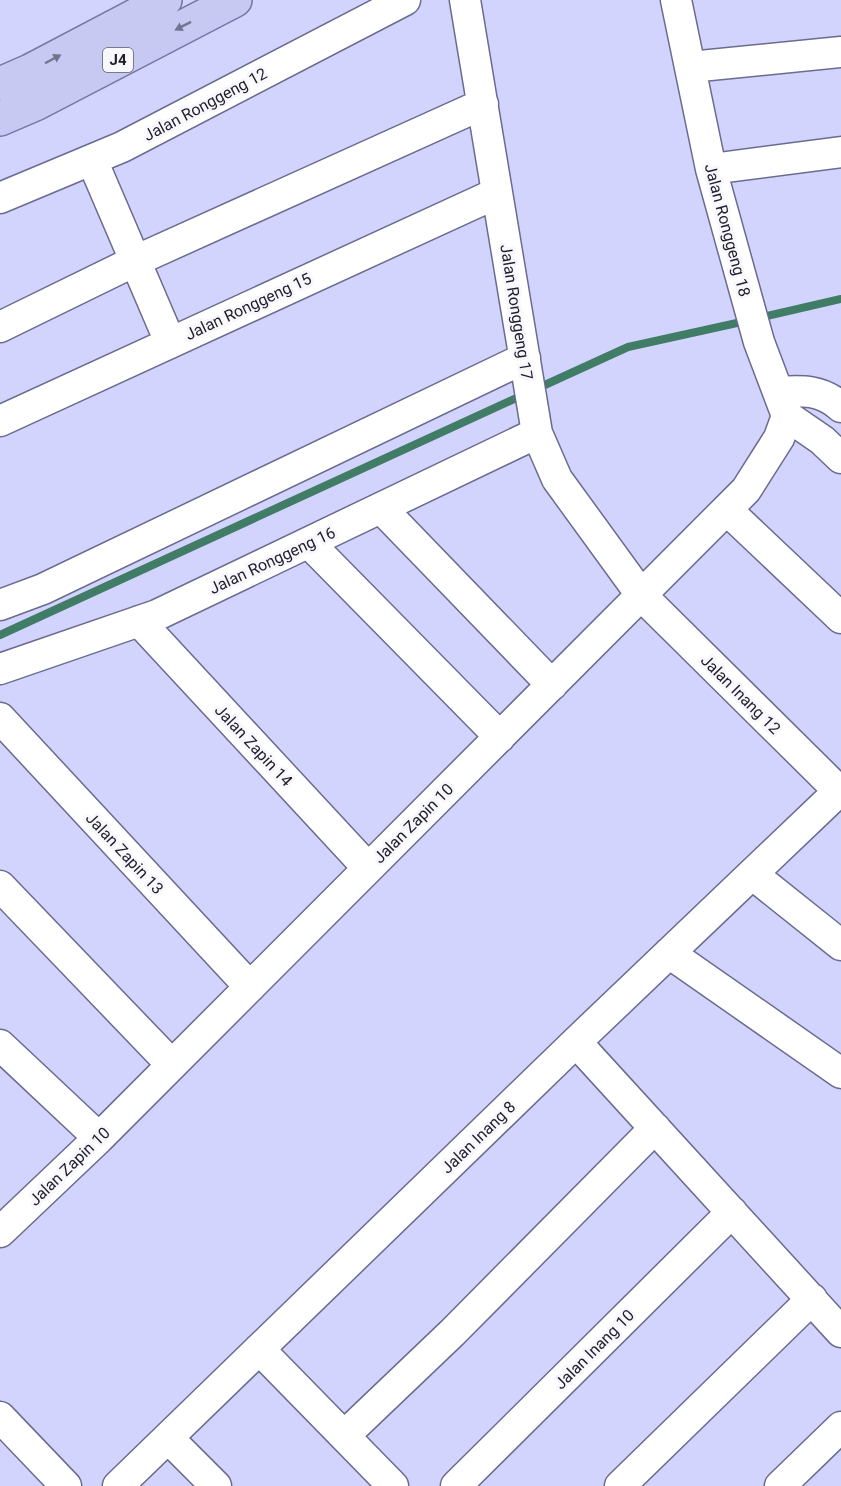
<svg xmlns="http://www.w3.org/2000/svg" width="841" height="1486" font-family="Roboto,sans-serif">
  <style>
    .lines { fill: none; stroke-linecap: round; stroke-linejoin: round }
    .stream { stroke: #407c66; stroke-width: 8 }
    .minor-casing { stroke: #6a6b8f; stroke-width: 33 }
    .major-casing { stroke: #7476a7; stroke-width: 36 }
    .minor { stroke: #fff; stroke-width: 30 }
    .major { stroke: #c8c9f2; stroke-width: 33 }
    .oneway { fill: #737490 }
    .labels { text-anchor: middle; stroke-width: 6; stroke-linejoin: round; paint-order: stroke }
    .shield { fill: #f8f8fc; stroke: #5f5f6b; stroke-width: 1.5 }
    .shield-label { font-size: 15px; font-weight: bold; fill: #1e1e2d }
    .street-label { font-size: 16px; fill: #1e1e2d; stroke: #f8f8fc }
  </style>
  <rect width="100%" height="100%" fill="#d2d4fd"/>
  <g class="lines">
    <!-- stream -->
    <path class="stream" d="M758,318L841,299
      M536,389L628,347L746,321
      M0,635L525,394"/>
    <defs>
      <path id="minor" d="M465,0L537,433L557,479L642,596L841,793
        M690,67L841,52
        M92,160L170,342
        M711,169L841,152
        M0,198L122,147L405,0
        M0,327L135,261L483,104
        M779,392C803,390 822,390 841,407
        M787,416L822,440L841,458
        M0,421L497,193
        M382,509L552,685
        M727,510L841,618
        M309,543L500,737
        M0,605L43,589L525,358
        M139,621L368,868
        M0,669L157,615L537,433
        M0,718L250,987
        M752,874L841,945
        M0,886L172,1065
        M669,953L841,1073
        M576,1042L841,1332
        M0,1045L99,1138
        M0,1232L99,1138L746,490L779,438L787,416L759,342L711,169L676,0
        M259,1349L393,1486
        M0,1417L66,1486
        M344,1436L453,1332L655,1128
        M168,1438L216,1486
        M118,1486L576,1042L839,791
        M456,1486L732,1212
        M620,1486L812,1299
        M780,1486L841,1427"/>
      <path id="major" d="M0,84L30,71L165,0
        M0,119L35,104L235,0"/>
    </defs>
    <!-- minor casing -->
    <use href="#minor" class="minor-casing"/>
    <!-- major casing -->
    <use href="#major" class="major-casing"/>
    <!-- minor -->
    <use href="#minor" class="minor"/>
    <!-- major -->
    <use href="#major" class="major"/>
  </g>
  <!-- one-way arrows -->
  <defs><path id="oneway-solid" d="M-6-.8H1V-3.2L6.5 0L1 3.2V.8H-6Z" transform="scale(1.5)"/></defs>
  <g class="oneway">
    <use href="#oneway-solid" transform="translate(183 26) rotate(153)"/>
    <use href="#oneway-solid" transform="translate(53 59) rotate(-28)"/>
  </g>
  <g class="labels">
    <!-- shield labels -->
    <rect class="shield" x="103" y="48" width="30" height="24" rx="4.5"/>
    <g class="shield-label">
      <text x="118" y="65">J4</text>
    </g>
    <!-- street labels -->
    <g class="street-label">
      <text transform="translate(205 104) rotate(-28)" y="6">Jalan Ronggeng 12</text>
      <text transform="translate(728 230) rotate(75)" y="6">Jalan Ronggeng 18</text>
      <text transform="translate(248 306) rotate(-25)" y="6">Jalan Ronggeng 15</text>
      <text transform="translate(517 312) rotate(81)" y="6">Jalan Ronggeng 17</text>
      <text transform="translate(272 560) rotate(-25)" y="6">Jalan Ronggeng 16</text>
      <text transform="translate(741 694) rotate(45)" y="6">Jalan Inang 12</text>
      <text transform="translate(254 745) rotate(47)" y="6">Jalan Zapin 14</text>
      <text transform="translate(413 823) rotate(-45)" y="6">Jalan Zapin 10</text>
      <text transform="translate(125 853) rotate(47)" y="6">Jalan Zapin 13</text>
      <text transform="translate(478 1137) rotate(-44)" y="6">Jalan Inang 8</text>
      <text transform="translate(69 1166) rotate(-44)" y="6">Jalan Zapin 10</text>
      <text transform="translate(594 1349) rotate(-45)" y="6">Jalan Inang 10</text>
    </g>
  </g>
</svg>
